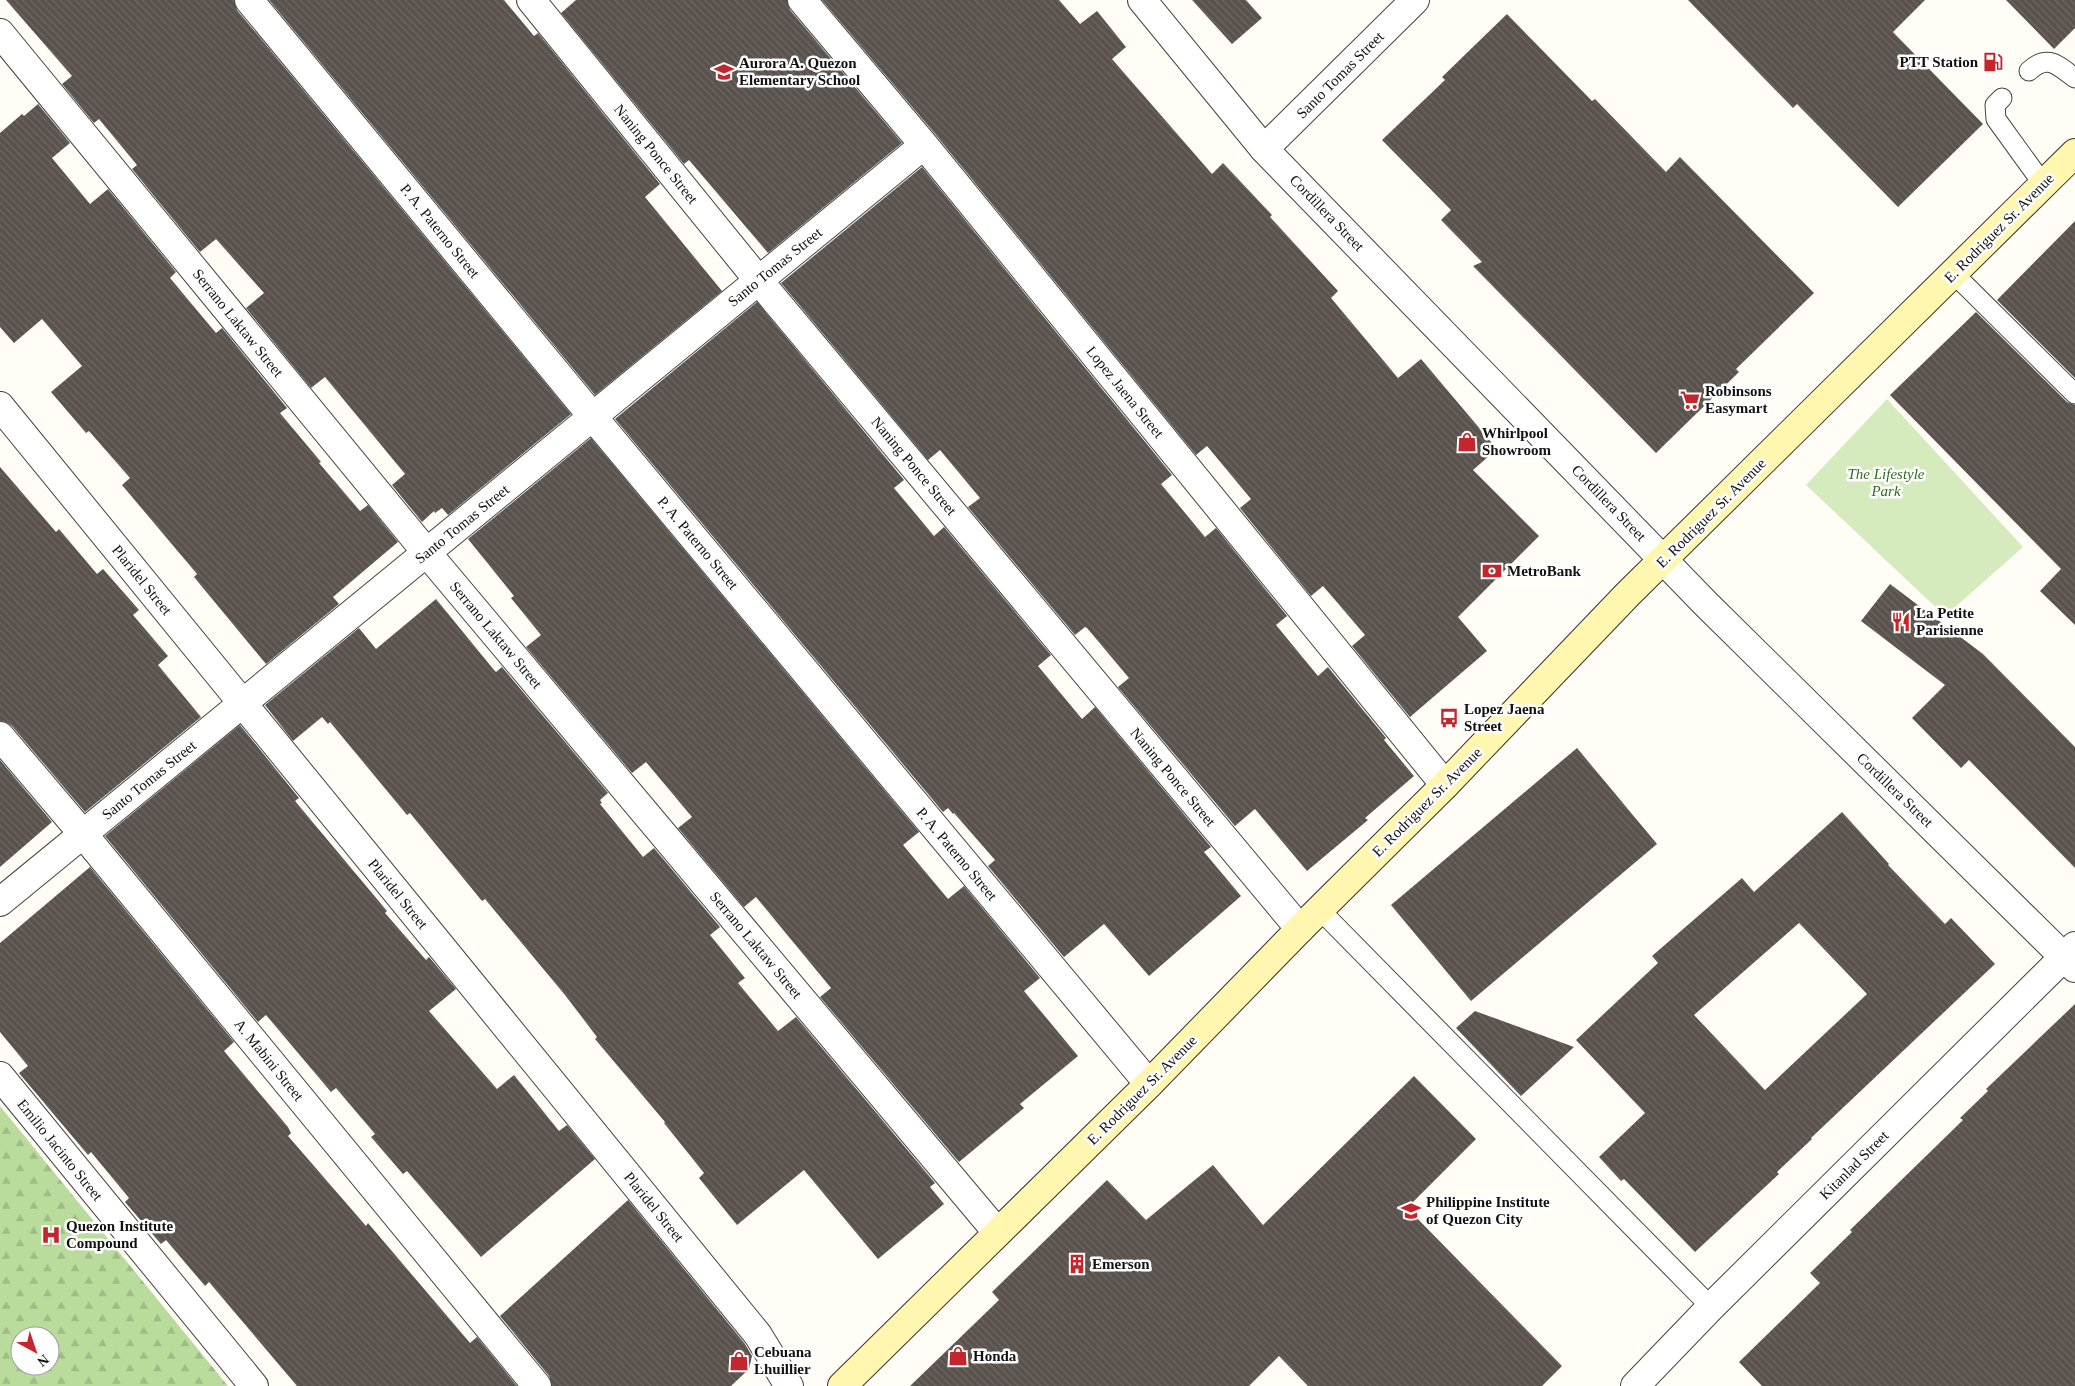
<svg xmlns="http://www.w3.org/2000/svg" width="2075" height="1386" font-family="'Times New Roman',serif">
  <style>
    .forest { fill: url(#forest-firs); fill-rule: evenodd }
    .park { fill: #d5ebbd }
    .building { fill: url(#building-back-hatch); fill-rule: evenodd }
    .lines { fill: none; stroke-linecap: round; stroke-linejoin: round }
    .service-casing { stroke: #444; stroke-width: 21 }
    .minor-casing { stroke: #444; stroke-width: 30 }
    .tertiary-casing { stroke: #444; stroke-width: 30 }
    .secondary-casing { stroke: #333; stroke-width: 30 }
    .service { stroke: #fff; stroke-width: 19 }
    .minor { stroke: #fff; stroke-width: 28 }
    .tertiary { stroke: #fff; stroke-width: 28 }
    .secondary { stroke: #fff6b0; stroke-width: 28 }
    .labels { text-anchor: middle; stroke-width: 5; stroke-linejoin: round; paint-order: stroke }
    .poi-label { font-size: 15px; font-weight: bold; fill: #111; stroke: #fff; text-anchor: start }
    .street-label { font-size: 15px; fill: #111; stroke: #fff }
    .park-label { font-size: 15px; font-style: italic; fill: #2f6b1f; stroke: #fff }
  </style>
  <defs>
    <pattern id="forest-firs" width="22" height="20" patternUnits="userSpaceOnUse" patternTransform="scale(1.25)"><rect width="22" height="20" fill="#b9dc9c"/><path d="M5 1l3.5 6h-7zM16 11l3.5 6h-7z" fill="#9ebc85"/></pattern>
    <pattern id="building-back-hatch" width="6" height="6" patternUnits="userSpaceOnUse" patternTransform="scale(1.25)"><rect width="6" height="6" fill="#5a524d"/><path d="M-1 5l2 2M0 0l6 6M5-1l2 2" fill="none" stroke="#6d6662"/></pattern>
  </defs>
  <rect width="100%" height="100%" fill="#fffdf5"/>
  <!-- forest -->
  <path class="forest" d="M0,1106L228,1386H0ZM20,1336H50V1366H20Z"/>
  <!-- park -->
  <path class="park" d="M1887,399L2023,547L1945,616L1806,485Z"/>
  <!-- building -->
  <path class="building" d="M6,0H234L237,10L571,414L448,515L442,508L435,513L434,511L422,522L392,485L405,474L363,423L325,377L311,388L246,308L264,293L216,239L200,252L132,169L137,165L99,119L94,123L62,84L72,76Z
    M269,0H504L534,36L538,33L660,184L645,197L722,291L595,395Z
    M576,0H787L790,10L902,143L768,253L689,160L684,164L561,13Z
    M822,0H1059L1080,24L1097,11L1126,47L1112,59L1212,174L1223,163L1272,215L1270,217L1338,291L1331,298L1398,378L1421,359L1497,449L1473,470L1539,536L1458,617L1487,651L1410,717L1352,646L1365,635L1323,586L1311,596L1240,508L1251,499L1207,446L1196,455L936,135Z
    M1192,0H1246L1262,18L1232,44Z
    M1688,0H1925L1893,32L1983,124L1898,207L1797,104L1793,108Z
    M2006,0H2075V28L2054,49Z
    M1507,14L1592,101L1595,99L1666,172L1680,157L1814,293L1736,369L1739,372L1656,453L1473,266L1482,262L1441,220L1451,210L1382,140L1445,80L1442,77Z
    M38,104L70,143L52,158L90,204L108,189L176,272L170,278L216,333L222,328L287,408L280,413L321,462L319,463L360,511L368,505L398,542L333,597L339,604L266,664L194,577L197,574L122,485L130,478L89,431L86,433L51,392L82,366L42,319L14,343L0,327V133L22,114L24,116Z
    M922,167L1172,475L1161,484L1205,537L1216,528L1287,616L1276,625L1318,676L1328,667L1386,738L1384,740L1414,776L1365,818L1368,820L1307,871L1255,809L1235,826L1118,687L1129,678L1087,628L1085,627L1075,635L968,507L980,498L940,450L928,460L781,283Z
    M2075,221V378L1997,300Z
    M757,302L904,480L894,488L934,536L944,527L1051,655L1038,666L1082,719L1095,707L1211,847L1204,852L1241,896L1149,976L1104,924L1064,957L988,866L995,860L954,813L953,814L948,808L943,812L615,419Z
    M1976,312L2067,402L2075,405V625L2040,591L2061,569L1890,395Z
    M591,438L919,832L903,845L948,899L964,886L1040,978L1024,991L1078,1056L1020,1104L1024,1108L959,1162L820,997L831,988L756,897L744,907L678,828L692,817L646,762L632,773L526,647L541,635L511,598L514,596L468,539Z
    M0,467L56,532L59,529L97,574L103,569L139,610L133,615L168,656L158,665L201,717L85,812L12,726L6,722L0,721Z
    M1890,584L1983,654L2075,747V868L1969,760L1961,768L1912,718L1945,685L1861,621Z
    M436,599L494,670L496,672L502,667L608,793L600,800L602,803L600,804L643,857L654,848L720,927L710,935L745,978L738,983L778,1031L796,1017L935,1183L930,1187L944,1204L878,1259L804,1170L737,1225L699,1178L704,1173L664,1123L665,1122L595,1039L597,1037L565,995L485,899L482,901L410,813L407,815L330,722L328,724L322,717L293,741L265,705L359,628L376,649Z
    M240,725L299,798L295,801L387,911L385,913L426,960L429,957L456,989L429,1011L497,1089L514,1075L559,1131L567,1125L595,1159L481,1257L407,1171L403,1174L371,1137L375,1134L336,1088L331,1092L266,1015L258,1022L105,836Z
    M1577,748L1657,844L1471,1001L1391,905Z
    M0,760L52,822L0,867Z
    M1842,812L1889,864L1888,865L1945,924L1951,918L1995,964L1811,1138L1812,1139L1777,1172L1779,1174L1695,1252L1624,1179L1621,1181L1599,1157L1645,1113L1576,1040L1658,963L1652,956L1742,878L1754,892ZM1799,923L1867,994L1765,1090L1694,1015Z
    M90,867L234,1042L224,1051L288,1127L291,1133L288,1136L366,1226L368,1223L470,1343L477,1337L517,1386H297L209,1282L205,1286L166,1240L161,1244L125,1202L129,1198L91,1152L88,1155L19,1073L28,1066L0,1032V943Z
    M2075,1004V1386H1762L1739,1362L1820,1283L1810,1273L1852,1232L1850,1230L1963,1120L1960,1118L1988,1091L1986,1089Z
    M1475,1011L1574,1047L1521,1096L1456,1028Z
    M1414,1076L1476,1139L1407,1208L1562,1366L1542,1386H1308L1279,1356L1249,1386H910L999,1300L992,1292L1107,1180L1146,1220L1213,1165L1263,1225Z
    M628,1200L745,1344L752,1356L749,1369L731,1386H552L549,1376L500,1316Z"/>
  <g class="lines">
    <defs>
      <path id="service" d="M2029,71C2048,53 2058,66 2075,78
        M2002,98L1995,105L1996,119L2043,184
        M1953,273L2075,394
        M1320,910L1711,1307"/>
      <path id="minor" d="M249,0L593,417L1149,1084
        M531,0L759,281L1300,929
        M802,0L924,145L1445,785
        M0,33L427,553L997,1232
        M1264,149L1415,0
        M0,736L83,834L537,1386
        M0,902L924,145
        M0,1076L254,1386
        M1635,1386L1711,1307L2075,946"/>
      <path id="tertiary" d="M1142,0L1264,149L1706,604L2075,968
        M0,406L758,1335L789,1386"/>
      <path id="secondary" d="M842,1386L1149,1084L1300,929L1445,785L1628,594L2075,153"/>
    </defs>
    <!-- service casing -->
    <use href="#service" class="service-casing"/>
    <!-- minor casing -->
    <use href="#minor" class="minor-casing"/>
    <!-- tertiary casing -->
    <use href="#tertiary" class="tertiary-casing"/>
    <!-- secondary casing -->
    <use href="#secondary" class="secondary-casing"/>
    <!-- service -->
    <use href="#service" class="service"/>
    <!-- minor -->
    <use href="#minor" class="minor"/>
    <!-- tertiary -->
    <use href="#tertiary" class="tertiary"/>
    <!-- secondary -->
    <use href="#secondary" class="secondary"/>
  </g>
  <!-- icons -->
  <defs>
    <symbol id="fuel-bare" viewBox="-9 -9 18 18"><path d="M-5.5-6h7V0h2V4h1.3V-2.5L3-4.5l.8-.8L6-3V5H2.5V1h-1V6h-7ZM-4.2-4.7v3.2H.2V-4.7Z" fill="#c4262e" stroke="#fff" stroke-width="2.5" paint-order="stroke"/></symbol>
    <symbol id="school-bare" viewBox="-9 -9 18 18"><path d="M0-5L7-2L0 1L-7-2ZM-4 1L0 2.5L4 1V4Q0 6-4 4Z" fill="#c4262e" stroke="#fff" stroke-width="2.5" paint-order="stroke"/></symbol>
    <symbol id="supermarket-bare" viewBox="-9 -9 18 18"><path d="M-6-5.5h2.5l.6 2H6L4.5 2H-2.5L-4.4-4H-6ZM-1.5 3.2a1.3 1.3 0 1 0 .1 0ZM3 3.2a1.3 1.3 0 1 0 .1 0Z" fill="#c4262e" stroke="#fff" stroke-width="2.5" paint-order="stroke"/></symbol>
    <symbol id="shop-bare" viewBox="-9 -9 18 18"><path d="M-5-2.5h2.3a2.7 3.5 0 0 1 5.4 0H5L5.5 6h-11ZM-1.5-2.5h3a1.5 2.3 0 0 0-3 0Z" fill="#c4262e" stroke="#fff" stroke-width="2.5" paint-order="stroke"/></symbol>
    <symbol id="bank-bare" viewBox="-9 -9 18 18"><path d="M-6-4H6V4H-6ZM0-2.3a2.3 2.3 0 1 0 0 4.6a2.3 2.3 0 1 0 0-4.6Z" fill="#c4262e" stroke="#fff" stroke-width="2.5" paint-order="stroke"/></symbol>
    <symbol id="restaurant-bare" viewBox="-9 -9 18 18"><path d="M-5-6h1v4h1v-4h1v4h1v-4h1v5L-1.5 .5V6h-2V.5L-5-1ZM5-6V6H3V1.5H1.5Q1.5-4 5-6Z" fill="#c4262e" stroke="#fff" stroke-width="2.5" paint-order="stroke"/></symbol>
    <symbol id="bus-bare" viewBox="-9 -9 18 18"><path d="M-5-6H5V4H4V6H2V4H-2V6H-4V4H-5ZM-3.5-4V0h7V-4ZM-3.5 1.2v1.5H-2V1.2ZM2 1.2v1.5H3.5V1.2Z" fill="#c4262e" stroke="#fff" stroke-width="2.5" paint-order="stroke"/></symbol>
    <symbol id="hospital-bare" viewBox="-9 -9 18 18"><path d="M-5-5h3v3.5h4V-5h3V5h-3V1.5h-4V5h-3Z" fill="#c4262e" stroke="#fff" stroke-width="2.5" paint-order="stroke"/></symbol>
    <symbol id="building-bare" viewBox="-9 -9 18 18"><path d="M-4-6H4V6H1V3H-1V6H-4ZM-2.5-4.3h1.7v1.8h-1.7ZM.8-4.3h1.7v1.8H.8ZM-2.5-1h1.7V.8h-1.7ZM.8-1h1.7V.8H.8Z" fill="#c4262e" stroke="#fff" stroke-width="2.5" paint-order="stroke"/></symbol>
  </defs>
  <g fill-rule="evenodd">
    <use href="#fuel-bare" x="1979" y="48" width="28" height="28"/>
    <use href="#school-bare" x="710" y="58" width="28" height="28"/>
    <use href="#supermarket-bare" x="1676" y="386" width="28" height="28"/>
    <use href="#shop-bare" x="1453" y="428" width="28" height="28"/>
    <use href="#bank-bare" x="1478" y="557" width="28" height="28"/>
    <use href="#restaurant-bare" x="1887" y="608" width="28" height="28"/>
    <use href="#bus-bare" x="1435" y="704" width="28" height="28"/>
    <use href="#school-bare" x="1397" y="1197" width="28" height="28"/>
    <use href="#hospital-bare" x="37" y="1221" width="28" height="28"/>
    <use href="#building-bare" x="1063" y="1250" width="28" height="28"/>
    <use href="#shop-bare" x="944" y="1342" width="28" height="28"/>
    <use href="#shop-bare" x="725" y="1347" width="28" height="28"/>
  </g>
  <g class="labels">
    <!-- poi labels -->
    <g class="poi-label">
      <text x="1978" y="67" text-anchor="end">PTT Station</text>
      <text x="739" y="68">Aurora A. Quezon<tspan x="739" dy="17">Elementary School</tspan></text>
      <text x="1705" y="396">Robinsons<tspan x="1705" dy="17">Easymart</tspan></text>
      <text x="1482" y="438">Whirlpool<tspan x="1482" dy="17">Showroom</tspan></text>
      <text x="1507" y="576">MetroBank</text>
      <text x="1916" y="618">La Petite<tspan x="1916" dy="17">Parisienne</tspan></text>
      <text x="1464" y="714">Lopez Jaena<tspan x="1464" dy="17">Street</tspan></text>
      <text x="1426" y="1207">Philippine Institute<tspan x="1426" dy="17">of Quezon City</tspan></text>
      <text x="66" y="1231">Quezon Institute<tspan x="66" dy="17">Compound</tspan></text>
      <text x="1092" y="1269">Emerson</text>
      <text x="754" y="1357">Cebuana<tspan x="754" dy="17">Lhuillier</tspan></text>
      <text x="973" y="1361">Honda</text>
    </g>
    <!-- street labels -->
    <g class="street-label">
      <text transform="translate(1340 75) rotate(-45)" y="5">Santo Tomas Street</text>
      <text transform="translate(656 154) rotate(51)" y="5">Naning Ponce Street</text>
      <text transform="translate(1327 213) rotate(46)" y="5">Cordillera Street</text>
      <text transform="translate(1999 228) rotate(-45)" y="5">E. Rodriguez Sr. Avenue</text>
      <text transform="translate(440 231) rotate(51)" y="5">P. A. Paterno Street</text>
      <text transform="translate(775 267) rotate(-39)" y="5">Santo Tomas Street</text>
      <text transform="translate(238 323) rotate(51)" y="5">Serrano Laktaw Street</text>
      <text transform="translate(1125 392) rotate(51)" y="5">Lopez Jaena Street</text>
      <text transform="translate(914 466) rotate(50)" y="5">Naning Ponce Street</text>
      <text transform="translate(1609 503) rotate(46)" y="5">Cordillera Street</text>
      <text transform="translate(1711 513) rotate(-45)" y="5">E. Rodriguez Sr. Avenue</text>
      <text transform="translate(462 524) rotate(-39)" y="5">Santo Tomas Street</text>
      <text transform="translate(698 543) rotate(50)" y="5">P. A. Paterno Street</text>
      <text transform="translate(142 580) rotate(51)" y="5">Plaridel Street</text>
      <text transform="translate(496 635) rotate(50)" y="5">Serrano Laktaw Street</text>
      <text transform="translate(1173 777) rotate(50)" y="5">Naning Ponce Street</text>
      <text transform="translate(149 780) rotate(-39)" y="5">Santo Tomas Street</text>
      <text transform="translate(1895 790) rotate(44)" y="5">Cordillera Street</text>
      <text transform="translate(1427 802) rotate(-45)" y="5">E. Rodriguez Sr. Avenue</text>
      <text transform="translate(957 854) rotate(50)" y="5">P. A. Paterno Street</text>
      <text transform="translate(398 894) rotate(51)" y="5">Plaridel Street</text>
      <text transform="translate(756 945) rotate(50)" y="5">Serrano Laktaw Street</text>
      <text transform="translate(269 1060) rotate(51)" y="5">A. Mabini Street</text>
      <text transform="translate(1142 1090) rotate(-45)" y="5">E. Rodriguez Sr. Avenue</text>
      <text transform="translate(60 1150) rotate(51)" y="5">Emilio Jacinto Street</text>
      <text transform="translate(1854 1165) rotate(-45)" y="5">Kitanlad Street</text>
      <text transform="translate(654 1207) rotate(51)" y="5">Plaridel Street</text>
    </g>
    <!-- park labels -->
    <g class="park-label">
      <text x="1886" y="479">The Lifestyle<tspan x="1886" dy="17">Park</tspan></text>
    </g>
  </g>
  <!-- north arrow -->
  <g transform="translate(35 1351) rotate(140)"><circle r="24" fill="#ffffff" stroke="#a0a0a0"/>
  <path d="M0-4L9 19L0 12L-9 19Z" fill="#c4262e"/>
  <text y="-8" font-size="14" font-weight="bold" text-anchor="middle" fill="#111111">N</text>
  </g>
</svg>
